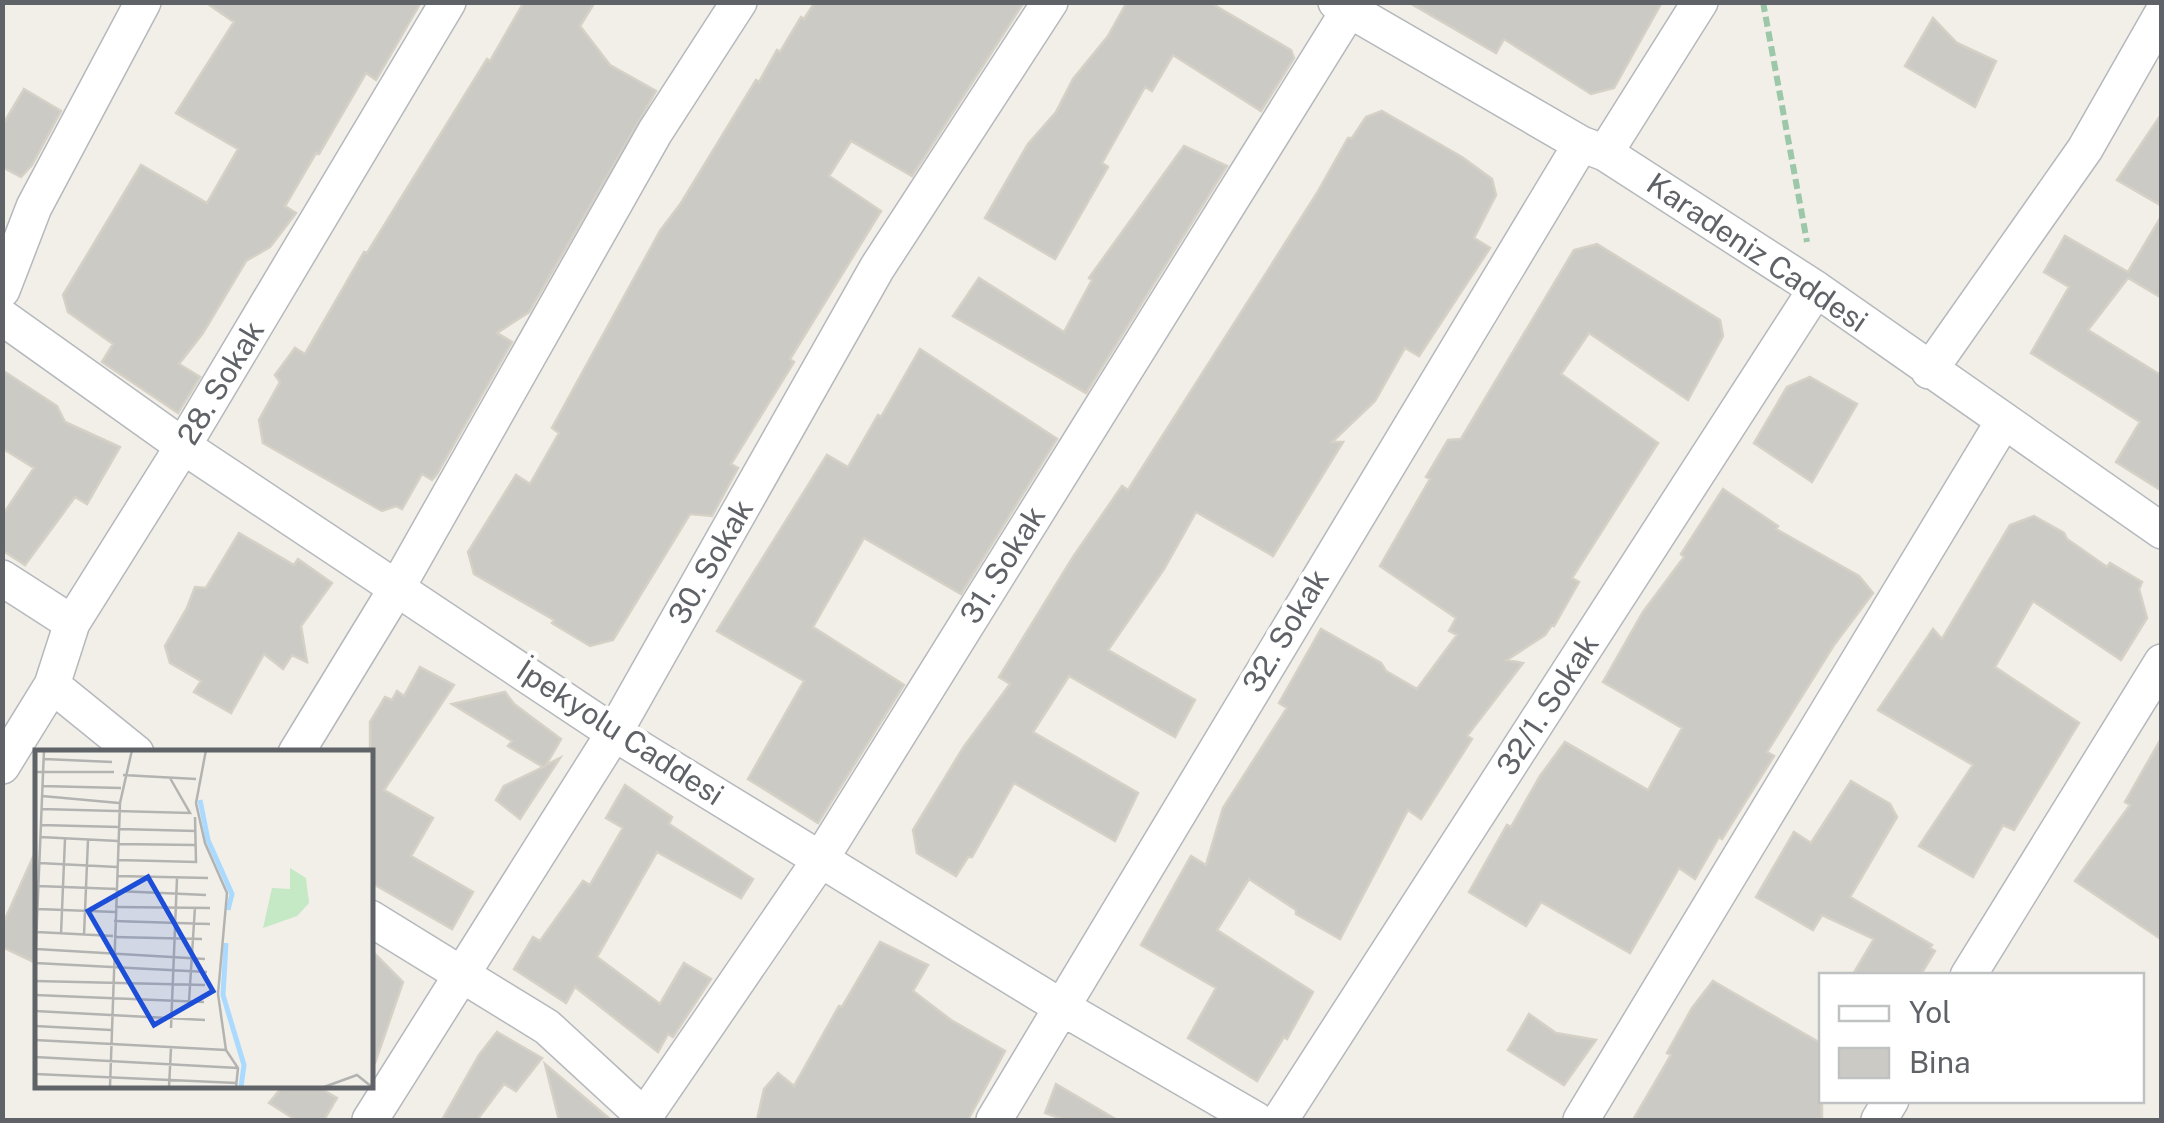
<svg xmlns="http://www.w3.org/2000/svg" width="2164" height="1123" font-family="'Public Sans',sans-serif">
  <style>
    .building { fill: #cccac5; stroke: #d6d1c6; stroke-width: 2.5 }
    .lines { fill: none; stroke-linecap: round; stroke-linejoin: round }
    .street-casing { stroke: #b5b8bc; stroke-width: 38 }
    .path { stroke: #9cc7a9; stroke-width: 6; stroke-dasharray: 10 5; stroke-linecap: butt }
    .street { stroke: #fff; stroke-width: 35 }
    .labels { text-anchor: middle; stroke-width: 9; stroke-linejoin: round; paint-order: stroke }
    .street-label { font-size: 30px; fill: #5f6368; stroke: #fff }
    .inset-river { fill: none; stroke: #aadaff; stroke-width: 5 }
    .inset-road { fill: none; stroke: #b3b3b1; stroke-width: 2.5 }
    .view { fill: #1d4ed8; fill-opacity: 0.15; stroke: #1d4ed8; stroke-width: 5 }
    .inset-edge { fill: none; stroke: #5f6368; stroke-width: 5 }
  </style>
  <rect width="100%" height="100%" fill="#f1efe8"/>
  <!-- building -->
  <path class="building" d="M205,2H421L376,80L366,73L319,154L316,153L285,206L296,213L270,247L246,261L203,333L179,364L200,377L178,413L102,362L113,344L68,312L63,295L141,165L207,203L238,149L176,113L234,22Z
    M524,2H595L580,26L610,65L656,91L529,312L497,333L512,342L437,474L432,480L422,474L402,509L396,506L382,511L263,443L259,420L280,382L275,375L295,348L305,354L364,252L367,253L487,59L490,61Z
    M815,2H1024L912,176L851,141L829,176L881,211L790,359L794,362L731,464L738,468L712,516L690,514L613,640L590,646L552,623L554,620L474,574L468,552L516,475L530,484L559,433L552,428L660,231L681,203L756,80L759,82L777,50L780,52L801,17L804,19Z
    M1127,2H1209L1291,50L1294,58L1261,111L1173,55L1152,91L1145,87L1102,163L1108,167L1055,259L985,218L1028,144L1056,112L1073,79L1108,36Z
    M1408,2H1662L1614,88L1591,94L1504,39L1496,53Z
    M1933,18L1957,43L1996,61L1975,107L1905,66Z
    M24,89L61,111L32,165L21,177L2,167V126Z
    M1382,111L1462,157L1492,179L1496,195L1474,238L1490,248L1419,356L1405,348L1375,401L1332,442H1343L1273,556L1196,512L1164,569L1108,650L1195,700L1175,737L1069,676L1033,732L1138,793L1115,841L1014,783L972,857H968L956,876L917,853L913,830L963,748L1010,684L999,677L1073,557L1122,486L1128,490L1317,193L1348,138H1352L1366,117Z
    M2162,113V206L2117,180Z
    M1184,146L1227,166L1086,393L953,316L979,278L1064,332L1092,280L1089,278Z
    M2162,215V298L2128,278L2088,330L2162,376V491L2116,462L2140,422L2031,353L2069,287L2044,272L2065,236L2128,272Z
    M1597,244L1720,320L1723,336L1688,400L1589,333L1561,374L1658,443L1572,578L1579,582L1554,626L1552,625L1545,635L1507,660L1523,663L1467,736L1472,739L1421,819L1408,810L1340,939L1296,914V910L1249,879L1217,930L1313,992L1287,1039L1284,1037L1257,1081L1188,1038L1216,988L1141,945L1191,856L1206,865L1223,808L1287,708L1279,703L1321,629L1381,663L1386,671L1417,689L1457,635L1449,631L1456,618L1380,566L1430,479L1426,477L1448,440L1461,439L1574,250Z
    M920,349L1057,439L961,594L864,538L813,627L904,685L818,823L748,779L804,681L717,631L827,455L848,467L878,415L881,417Z
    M2,370L57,406L65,422L120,447L87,504L75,497L25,565L2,550V516L34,468L2,448Z
    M1810,377L1857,404L1812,482L1754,443L1787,387Z
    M1723,489L1778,526L1776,529L1859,576L1873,593L1834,645L1767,752L1774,756L1722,839L1719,837L1695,879L1679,868L1630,953L1541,902L1526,926L1469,892L1507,825L1511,827L1540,776L1565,742L1648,790L1682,728L1603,682L1643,612L1684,557L1681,554Z
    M2034,516L2064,533L2067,539L2107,567L2110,563L2142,582L2139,589L2147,618L2121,660L2033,601L1995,667L2079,723L2014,830L2003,825L1973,877L1919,846L1973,765L1878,710L1933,629L1942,639L2010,525Z
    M239,533L294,565L298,559L332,583L301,626L307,662L292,655L283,669L264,654L231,713L194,692L201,681L170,663L165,646L187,608L195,587L206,588Z
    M420,667L454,685L384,790L433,818L411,856L473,892L452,929L370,882V722L385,697L392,700L397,691L404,696Z
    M505,692L514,704L561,739L546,765L560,758L520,819L496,800L504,786L543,767L508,746L512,741L452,704Z
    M2162,737V940L2075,881L2130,805L2125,802Z
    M1851,781L1890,804L1897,817L1850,897L1932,945L1930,948L1935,951L1920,976H1852L1874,939L1822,915L1813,930L1756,897L1794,832L1811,843Z
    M625,785L672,817L669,824L753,879L741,898L657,852L597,957L660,1004L684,963L711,979L673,1037L668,1034L658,1052L575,987L566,1003L514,969L533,937L540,941L583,881L590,885L623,828L606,818Z
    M38,846V964L2,947V926Z
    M880,942L928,965L913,991L951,1020L1005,1051L968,1120H757L764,1089L778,1073L794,1086L839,1006L842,1007Z
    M370,949L403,982L375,1063L370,1062Z
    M1713,981L1822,1044V1120H1633L1671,1055L1667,1053L1692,1008Z
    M1529,1014L1556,1033L1596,1040L1564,1085L1508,1050Z
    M497,1032L542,1058L516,1091L504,1084L477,1120H442L479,1055Z
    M545,1064L611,1120H559Z
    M1056,1084L1117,1120H1065L1045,1113Z
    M283,1086H316L337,1098L324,1120H296L269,1103Z"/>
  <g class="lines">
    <defs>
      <path id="street" d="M1336,2L1581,144L1605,153L1816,289L2162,531
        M1605,153L1700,2
        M2,290L34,207L143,2
        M2,317L183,446L614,733L1063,1008L1256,1120
        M1929,371L2085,149L2162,14
        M2,578L72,623
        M52,685L136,753
        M296,753L398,586L655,132L739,2
        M2,766L52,685L72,623L183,446L448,2
        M370,918L547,1027L648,1120
        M1968,976L2162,662
        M370,1120L614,733L877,268L1050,2
        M642,1120L820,860L1354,2
        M994,1120L1581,144
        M1280,1120L1816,289
        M1581,1120L2003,422
        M1879,1120L1891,1100"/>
    </defs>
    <!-- street casing -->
    <use href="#street" class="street-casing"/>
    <!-- path -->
    <path class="path" d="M1763,2L1807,242"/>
    <!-- street -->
    <use href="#street" class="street"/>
  </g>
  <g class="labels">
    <!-- street labels -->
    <g class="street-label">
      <text transform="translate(1757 253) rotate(34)" y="10">Karadeniz Caddesi</text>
      <text transform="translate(221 383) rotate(-59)" y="10">28. Sokak</text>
      <text transform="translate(711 562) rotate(-60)" y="10">30. Sokak</text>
      <text transform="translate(1003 565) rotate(-58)" y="10">31. Sokak</text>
      <text transform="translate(1286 631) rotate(-59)" y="10">32. Sokak</text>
      <text transform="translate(1548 705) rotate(-57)" y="10">32/1. Sokak</text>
      <text transform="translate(620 733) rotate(33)" y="10">İpekyolu Caddesi</text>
    </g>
  </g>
  <!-- overview -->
  <g transform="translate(35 750)">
    <rect width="338" height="338" fill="#f1efe8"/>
    <path d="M255,118L271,128L274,153L262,166L228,178L237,138L255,139Z" fill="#c5e8c5"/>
    <path class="inset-river" d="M165,50L173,90L197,144L193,160M191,193L188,245L209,315L206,337"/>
    <path class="inset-road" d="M171,0L161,53L170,93L192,143L183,244L191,300M9,9L77,12M0,22H79M88,25L161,29M7,36L86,38M7,46L84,53M6,59L155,63L135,28M5,75L84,77M84,79L161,81M5,87L83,91M83,94L161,95M83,110L161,112L160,67M4,113L82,117M83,126L173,128M3,136L82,139M82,141L171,145M80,157L175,158M3,159L80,162M79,171L175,174M2,182L78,186M26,184L30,89M49,185L53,90M79,187L167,189M1,199L170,209M0,213L172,222M0,218L9,0M0,231L170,235M0,245L169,252M154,251L160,157M0,261L170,270M0,276L76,280M136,278L142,128M0,290L191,300L203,318L201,337M0,307L203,318M0,324L202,333M75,337L85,53L97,0M134,337L136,298M289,337L322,325L337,337"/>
    <path class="view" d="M113,127L178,241L119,275L53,161Z"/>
    <rect width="338" height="338" class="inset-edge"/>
  </g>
  <!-- border -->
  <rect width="2164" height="1123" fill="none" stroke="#5f6368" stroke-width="10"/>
  <!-- legend -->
  <rect x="1819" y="973" width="325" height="130" fill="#ffffff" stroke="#bfc1c3" stroke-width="2.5"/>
  <rect x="1839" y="1006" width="50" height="15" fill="#ffffff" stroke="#bfc1c3" stroke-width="2.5"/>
  <text x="1909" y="1023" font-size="30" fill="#5f6368">Yol</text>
  <rect x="1839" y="1048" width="50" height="30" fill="#cccac5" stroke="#bfc1c3" stroke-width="2.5"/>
  <text x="1909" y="1073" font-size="30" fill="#5f6368">Bina</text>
</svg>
